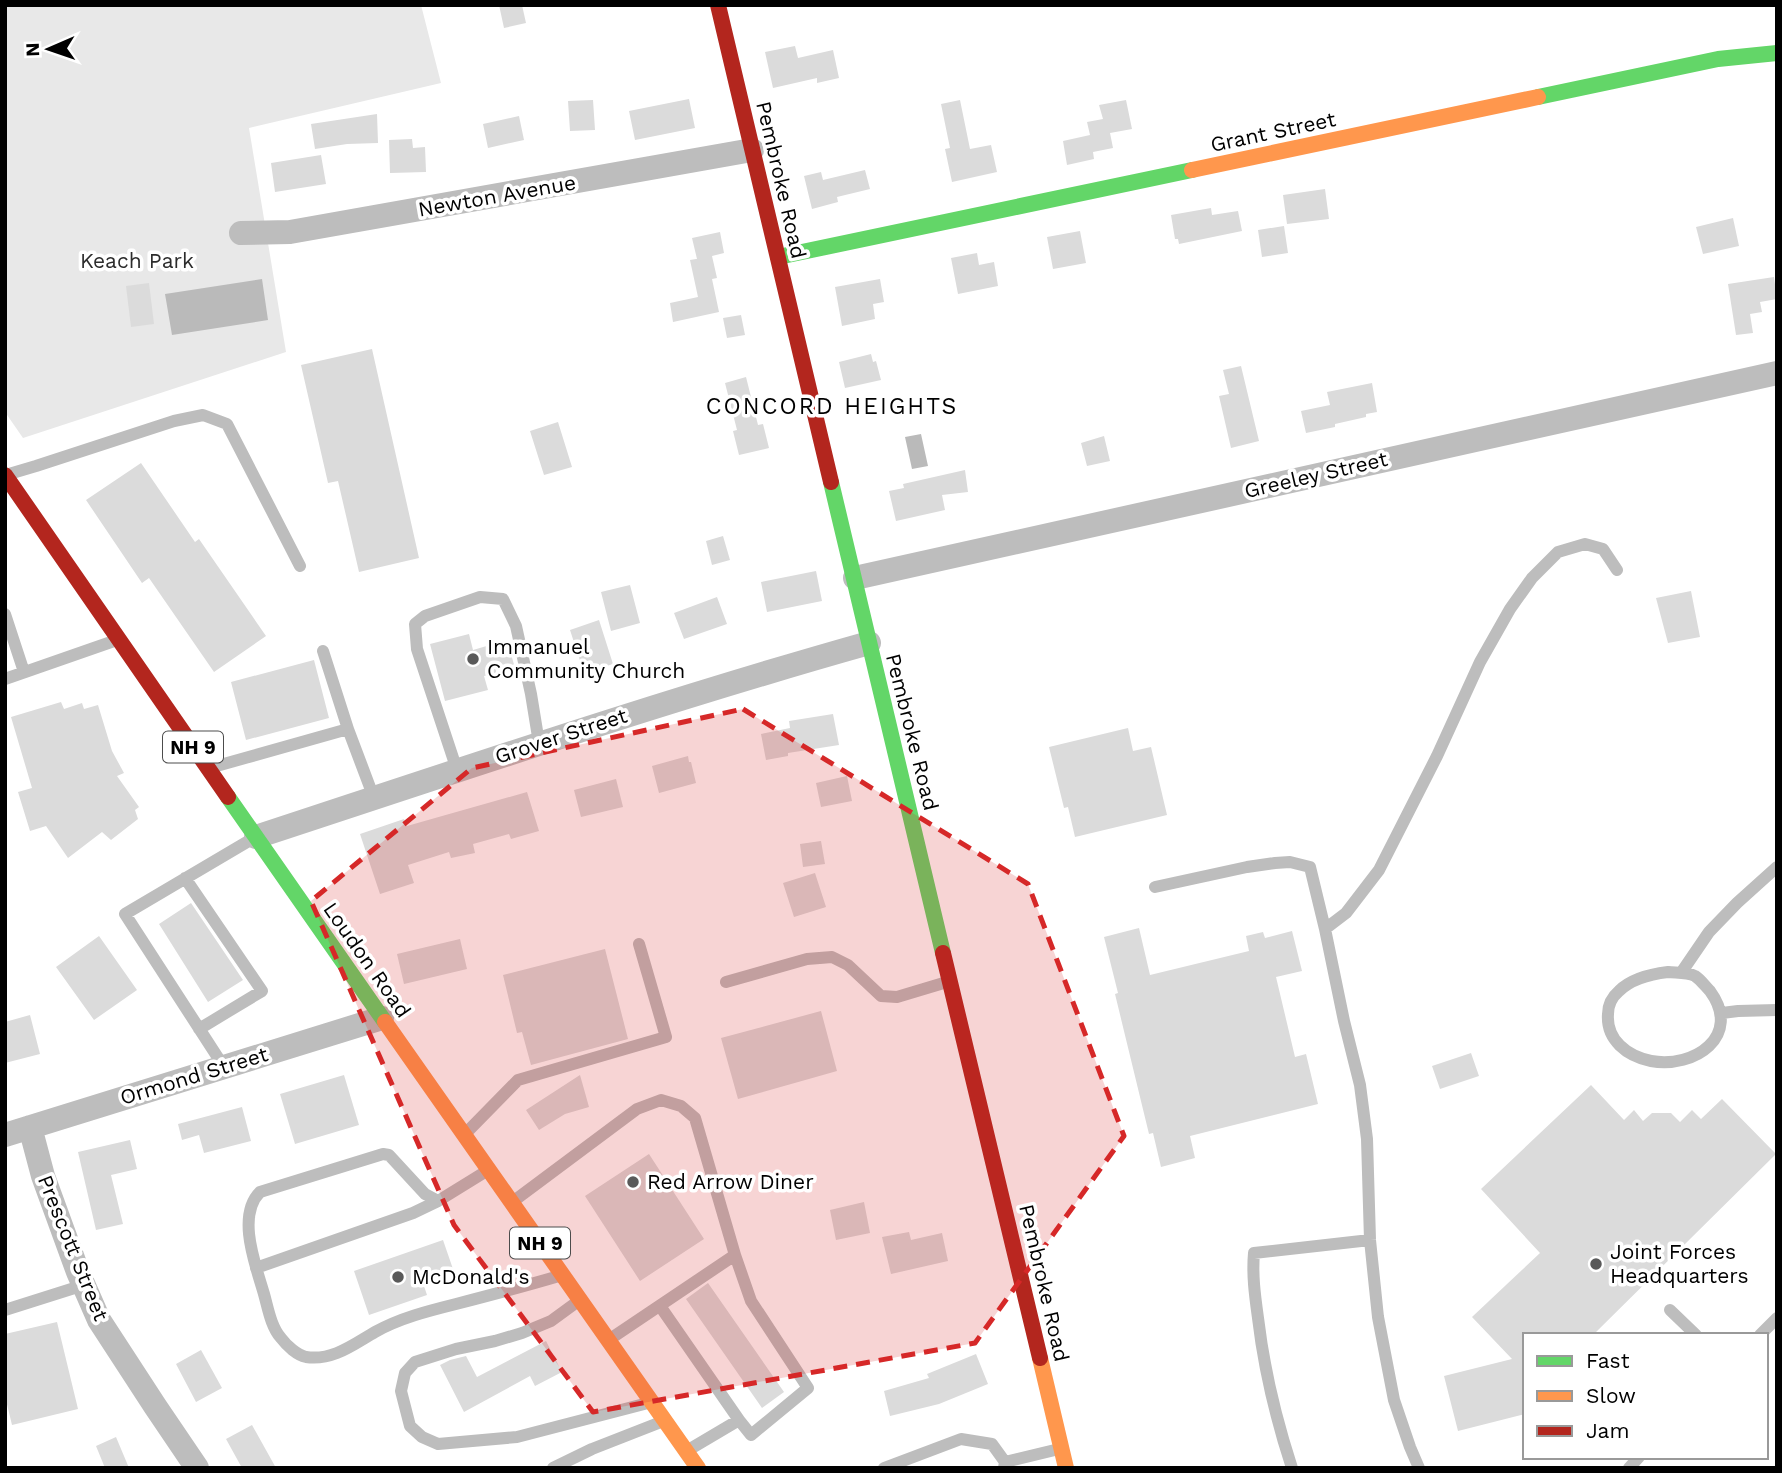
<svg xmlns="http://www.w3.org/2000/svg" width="1782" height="1473" font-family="'Work Sans',sans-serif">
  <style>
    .green { fill: #e8e8e8 }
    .water { fill: #bababa }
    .building { fill: #dbdbdb }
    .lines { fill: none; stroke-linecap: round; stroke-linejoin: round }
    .lane { stroke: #bdbdbd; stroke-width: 12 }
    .street { stroke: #bdbdbd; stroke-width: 24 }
    .fast { stroke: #63d668; stroke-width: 16 }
    .slow { stroke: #ff974d; stroke-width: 16 }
    .jam { stroke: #b3261e; stroke-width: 16 }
    .marked { fill: #d62828; fill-opacity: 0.2; stroke: #d62828; stroke-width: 5; stroke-dasharray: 14 9; stroke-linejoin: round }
    .poi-dot { fill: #595959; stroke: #fff; stroke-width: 2.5 }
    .labels { text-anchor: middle; stroke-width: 7; stroke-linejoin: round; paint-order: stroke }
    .shield { fill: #fff; stroke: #4c4c4c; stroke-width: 2 }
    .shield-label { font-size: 19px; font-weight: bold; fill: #000 }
    .street-label { font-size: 21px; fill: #000; stroke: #fff }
    .park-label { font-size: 21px; fill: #2c2c2c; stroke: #fff }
    .poi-label { font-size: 21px; fill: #000; stroke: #fff; text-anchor: start }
    .neighbourhood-label { font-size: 23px; letter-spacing: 2px; fill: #000; stroke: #fff }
  </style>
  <rect width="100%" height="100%" fill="#fff"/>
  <!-- green -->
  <path class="green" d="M5,5H421L441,83L249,128L286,352L23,438L5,412Z"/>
  <!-- water -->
  <path class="water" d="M262,279L268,320L172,335L165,294Z
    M921,434L928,466L912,469L905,437Z"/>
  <!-- building -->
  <path class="building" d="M499,5H522L526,23L504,28Z
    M795,46L798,58L833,50L839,78L817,83V78L773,88L765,52Z
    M689,99L695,128L635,140L629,111Z
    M593,100L595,130L570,131L568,101Z
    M960,100L970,149L991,145L997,172L952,182L945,149L950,148L941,104Z
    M1126,100L1132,129L1110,133L1113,148L1093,152L1094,159L1067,165L1063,141L1090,135L1087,122L1103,119L1099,105Z
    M377,114L378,143L347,144L315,149L311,124Z
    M519,116L524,140L488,148L483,124Z
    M412,139L413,148L425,147L426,172L390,173L389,140Z
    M321,155L326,184L275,192L271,163Z
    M865,170L870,189L837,197L838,202L812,209L804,176L821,172L823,180Z
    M1325,189L1329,219L1287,224L1283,195Z
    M1211,208L1212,215L1238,211L1242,231L1179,244L1178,239H1175L1171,215Z
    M1733,218L1739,246L1703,254L1696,227Z
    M1284,226L1288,253L1262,257L1258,230Z
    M1080,231L1086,263L1053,269L1047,237Z
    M720,232L724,253L712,256L717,278L712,279L719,312L673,322L670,303L698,297L690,260L702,258L697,259L692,238Z
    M977,253L979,265L994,262L998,286L958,294L951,258Z
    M1774,277L1777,299L1760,302L1762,312L1750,314L1753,333L1736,335L1728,284Z
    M880,279L884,302L873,304L875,319L842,326L835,287Z
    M149,283L154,324L131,327L126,286Z
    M741,315L745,335L727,338L723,318Z
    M372,349L419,558L359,572L338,481L328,483L301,365Z
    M871,354L873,362L876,361L881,380L845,388L839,362Z
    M1241,366L1259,441L1231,448L1219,396L1229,394L1223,370Z
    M746,377L758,425L763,424L769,448L739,455L733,431L737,430L725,383Z
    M1372,383L1377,412L1366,414V417L1335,424V427L1306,433L1301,411L1330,405L1327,392Z
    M558,422L572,467L544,475L530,431Z
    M1104,436L1110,461L1087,466L1081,443Z
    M141,463L195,542L199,539L266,636L214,672L149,578L142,583L86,500Z
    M965,470L968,492L942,495L945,510L896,521L889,491L904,488L903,484Z
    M723,536L730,560L712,565L706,541Z
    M816,571L822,601L767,612L761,582Z
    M630,585L640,623L611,631L601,592Z
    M1691,591L1700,637L1668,643L1656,598Z
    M717,597L727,624L684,639L674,613Z
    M599,620L613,664L584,673L570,630Z
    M469,634L473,650L507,640L515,668L484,676L488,690L445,701L430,644Z
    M314,660L329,718L246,740L231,682Z
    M61,702L64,709L82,703L84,709L98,705L112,751L124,773L117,776L139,807L135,810L138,819L111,840L102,832L68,858L46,826L30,831L18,792L32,788L11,717Z
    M833,714L839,745L788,753V756L766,760L761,734L790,728L789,721Z
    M1128,728L1133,751L1151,747L1167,815L1075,837L1068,807L1064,808L1049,747Z
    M688,756L689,762H691L696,783L659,793L652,766Z
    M847,776L852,801L821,807L816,783Z
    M616,779L623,807L581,817L574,790Z
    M527,792L539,831L511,839L509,834L473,844L475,853L451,858L449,852L408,865L414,883L380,894L360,834L404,819L407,826Z
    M821,841L825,864L803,867L800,844Z
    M815,873L826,907L794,917L783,883Z
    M191,903L243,980L208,1002L159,924Z
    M1139,928L1150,975L1249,951L1246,936L1263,932L1265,938L1292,931L1302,971L1276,977L1295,1057L1306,1054L1318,1104L1190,1136L1195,1158L1161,1167L1153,1133L1149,1134L1115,994L1118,993L1104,937Z
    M99,936L137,990L94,1020L56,967Z
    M460,939L467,969L404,984L397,954Z
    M605,949L628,1039L531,1065L522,1032L517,1033L503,975Z
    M821,1011L837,1071L738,1099L721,1038Z
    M30,1015L40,1054L5,1063V1022Z
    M1471,1053L1479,1076L1440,1089L1432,1066Z
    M344,1075L359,1125L295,1144L280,1094Z
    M580,1075L589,1107L565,1114L539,1130L526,1110Z
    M1591,1085L1624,1120L1634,1110L1643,1121L1652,1113H1671L1680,1122L1692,1110L1701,1119L1722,1099L1776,1154L1593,1335H1525V1414L1458,1431L1444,1376L1512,1359L1472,1317L1540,1253L1481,1189Z
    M242,1107L251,1141L204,1153L199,1135L182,1140L178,1124Z
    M130,1140L137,1169L111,1175L123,1224L96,1230L78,1152Z
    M649,1154L704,1239L640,1281L585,1196Z
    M864,1202L870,1233L836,1240L830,1210Z
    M909,1232L911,1240L942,1233L948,1261L891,1274L882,1237Z
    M443,1240L454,1272L423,1283L427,1295L369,1315L354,1271Z
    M708,1283L784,1392L762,1408L686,1299Z
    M57,1322L78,1409L12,1425L5,1396V1334Z
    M546,1341L562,1372L535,1386L530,1376L464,1412L440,1365L450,1360L466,1356L477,1377Z
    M201,1350L222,1388L196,1402L176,1364Z
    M976,1354L988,1384L939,1404L890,1416L884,1391L929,1378L927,1374Z
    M252,1425L276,1468H242L226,1439Z
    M116,1437L129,1468H105L96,1446Z"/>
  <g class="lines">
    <!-- lane -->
    <path class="lane" d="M9,474L36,466L174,421L203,415L227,424L300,566
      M5,614L24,672
      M323,651L348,729
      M5,679L114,641
      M213,767L348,729L374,798
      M457,770L417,649L415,624L425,616L480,597L503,599L516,626L531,694L539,743
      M185,878L262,991L199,1029
      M1155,887L1247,867L1275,863L1290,862L1310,867L1325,929L1344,1021L1360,1085L1367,1139L1370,1240L1378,1317L1394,1400L1410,1447L1419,1468
      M1325,929L1346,913L1379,870L1437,756L1480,662L1510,609L1532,578L1558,552L1585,544L1603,549L1617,570
      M1668,972C1676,973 1687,972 1695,976C1700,979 1706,987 1710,991C1743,1036 1694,1069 1651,1061C1627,1056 1606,1040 1608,1014C1608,1005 1612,997 1619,991C1632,978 1651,974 1668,972Z
      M1681,973L1709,932L1737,903L1777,867
      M726,982L807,959L832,957L848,965L881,996L897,997L947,982
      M1722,1013L1738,1011L1777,1010
      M224,1067L125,914L252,839
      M467,1132L518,1080L666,1037L639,944
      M485,1172L438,1201L425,1194L389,1155L383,1154L260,1192C236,1216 256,1266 264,1294C268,1308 271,1327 281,1338C287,1346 297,1355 306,1357C333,1361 354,1344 375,1332C400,1318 428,1311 456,1304C491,1295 525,1286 559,1276
      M515,1200L637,1109L661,1100L681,1106L695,1118L735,1255
      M256,1268L413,1213L438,1201
      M577,1302L551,1321L522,1333L495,1341L456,1349L415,1362L405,1373L401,1391L410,1426L422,1437L438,1444L517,1437L648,1403
      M660,1306L739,1420
      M5,1310L84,1285
      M1670,1310L1696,1335
      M1760,1335L1777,1318
      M613,1337L735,1255L751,1301L808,1388L751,1435L739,1420L690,1449
      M1005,1462L1059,1449
      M553,1468L592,1449L661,1422
      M884,1468L961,1439L992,1444L1005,1462L1004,1468
      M1292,1468C1276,1419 1264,1369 1258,1318C1255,1296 1252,1275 1254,1253L1370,1240
      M1629,1468L1639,1457"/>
    <!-- street -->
    <path class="street" d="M241,233L290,232L752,150
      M855,578L1777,373
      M256,837C460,770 663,701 869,643
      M30,1127L43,1176L78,1272L99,1320L155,1406L197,1468
      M5,1135L382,1018"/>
    <!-- fast -->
    <path class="fast" d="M1538,97L1718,59L1777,53
      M778,257L1192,170
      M831,482L943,953
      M228,797L385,1022"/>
    <!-- slow -->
    <path class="slow" d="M1192,170L1538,97
      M385,1022L698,1468
      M1040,1358L1066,1468"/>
    <!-- jam -->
    <path class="jam" d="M718,5L831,482
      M5,475L228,797
      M943,953L1040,1358"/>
  </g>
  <!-- marked area -->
  <path class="marked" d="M743,709L1028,884L1124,1136L975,1343L593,1412L454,1225L311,901L472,768Z"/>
  <!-- markers -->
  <g class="poi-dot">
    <circle cx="473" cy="659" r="7"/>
    <circle cx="633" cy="1182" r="7"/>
    <circle cx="1596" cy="1264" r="7"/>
    <circle cx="398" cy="1277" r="7"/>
  </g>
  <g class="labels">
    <!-- shield labels -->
    <g class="shield">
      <rect x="163" y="731.5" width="60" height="31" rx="5"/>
      <rect x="510" y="1227.5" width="60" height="31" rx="5"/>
    </g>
    <g class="shield-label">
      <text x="193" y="754">NH 9</text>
      <text x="540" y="1250">NH 9</text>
    </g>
    <!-- street labels -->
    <g class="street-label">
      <text transform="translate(1273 132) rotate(-12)" y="7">Grant Street</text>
      <text transform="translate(781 180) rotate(77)" y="7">Pembroke Road</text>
      <text transform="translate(497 196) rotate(-10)" y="7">Newton Avenue</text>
      <text transform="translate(1316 475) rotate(-13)" y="7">Greeley Street</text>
      <text transform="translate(912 732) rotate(76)" y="7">Pembroke Road</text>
      <text transform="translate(561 736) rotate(-18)" y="7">Grover Street</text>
      <text transform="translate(367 960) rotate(55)" y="7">Loudon Road</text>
      <text transform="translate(194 1076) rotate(-17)" y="7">Ormond Street</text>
      <text transform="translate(73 1248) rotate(68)" y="7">Prescott Street</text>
      <text transform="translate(1044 1283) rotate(77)" y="7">Pembroke Road</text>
    </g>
    <!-- park labels -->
    <g class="park-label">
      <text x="137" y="268">Keach Park</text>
    </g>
    <!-- poi labels -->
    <g class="poi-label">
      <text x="487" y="654">Immanuel<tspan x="487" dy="24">Community Church</tspan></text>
      <text x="647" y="1189">Red Arrow Diner</text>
      <text x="1610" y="1259">Joint Forces<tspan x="1610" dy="24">Headquarters</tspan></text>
      <text x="412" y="1284">McDonald's</text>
    </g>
    <!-- neighbourhood labels -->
    <g class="neighbourhood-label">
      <text x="832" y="414">CONCORD HEIGHTS</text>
    </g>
  </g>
  <!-- border -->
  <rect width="1782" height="1473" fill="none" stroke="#000000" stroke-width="14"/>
  <!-- legend -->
  <rect x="1523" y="1333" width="245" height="126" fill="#ffffff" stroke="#999999" stroke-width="2"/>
  <rect x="1537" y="1356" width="35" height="10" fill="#63d668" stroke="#999999" stroke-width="2"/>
  <text x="1586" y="1368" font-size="21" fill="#000000">Fast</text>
  <rect x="1537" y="1391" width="35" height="10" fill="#ff974d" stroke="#999999" stroke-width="2"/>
  <text x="1586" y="1403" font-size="21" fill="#000000">Slow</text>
  <rect x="1537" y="1426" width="35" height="10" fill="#b3261e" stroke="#999999" stroke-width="2"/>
  <text x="1586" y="1438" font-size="21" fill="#000000">Jam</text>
  <!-- north arrow -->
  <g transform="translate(49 49) rotate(268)" stroke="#ffffff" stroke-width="5" paint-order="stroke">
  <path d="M0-5L12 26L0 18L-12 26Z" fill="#000000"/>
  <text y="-10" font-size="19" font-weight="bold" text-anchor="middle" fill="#000000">N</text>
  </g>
</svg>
